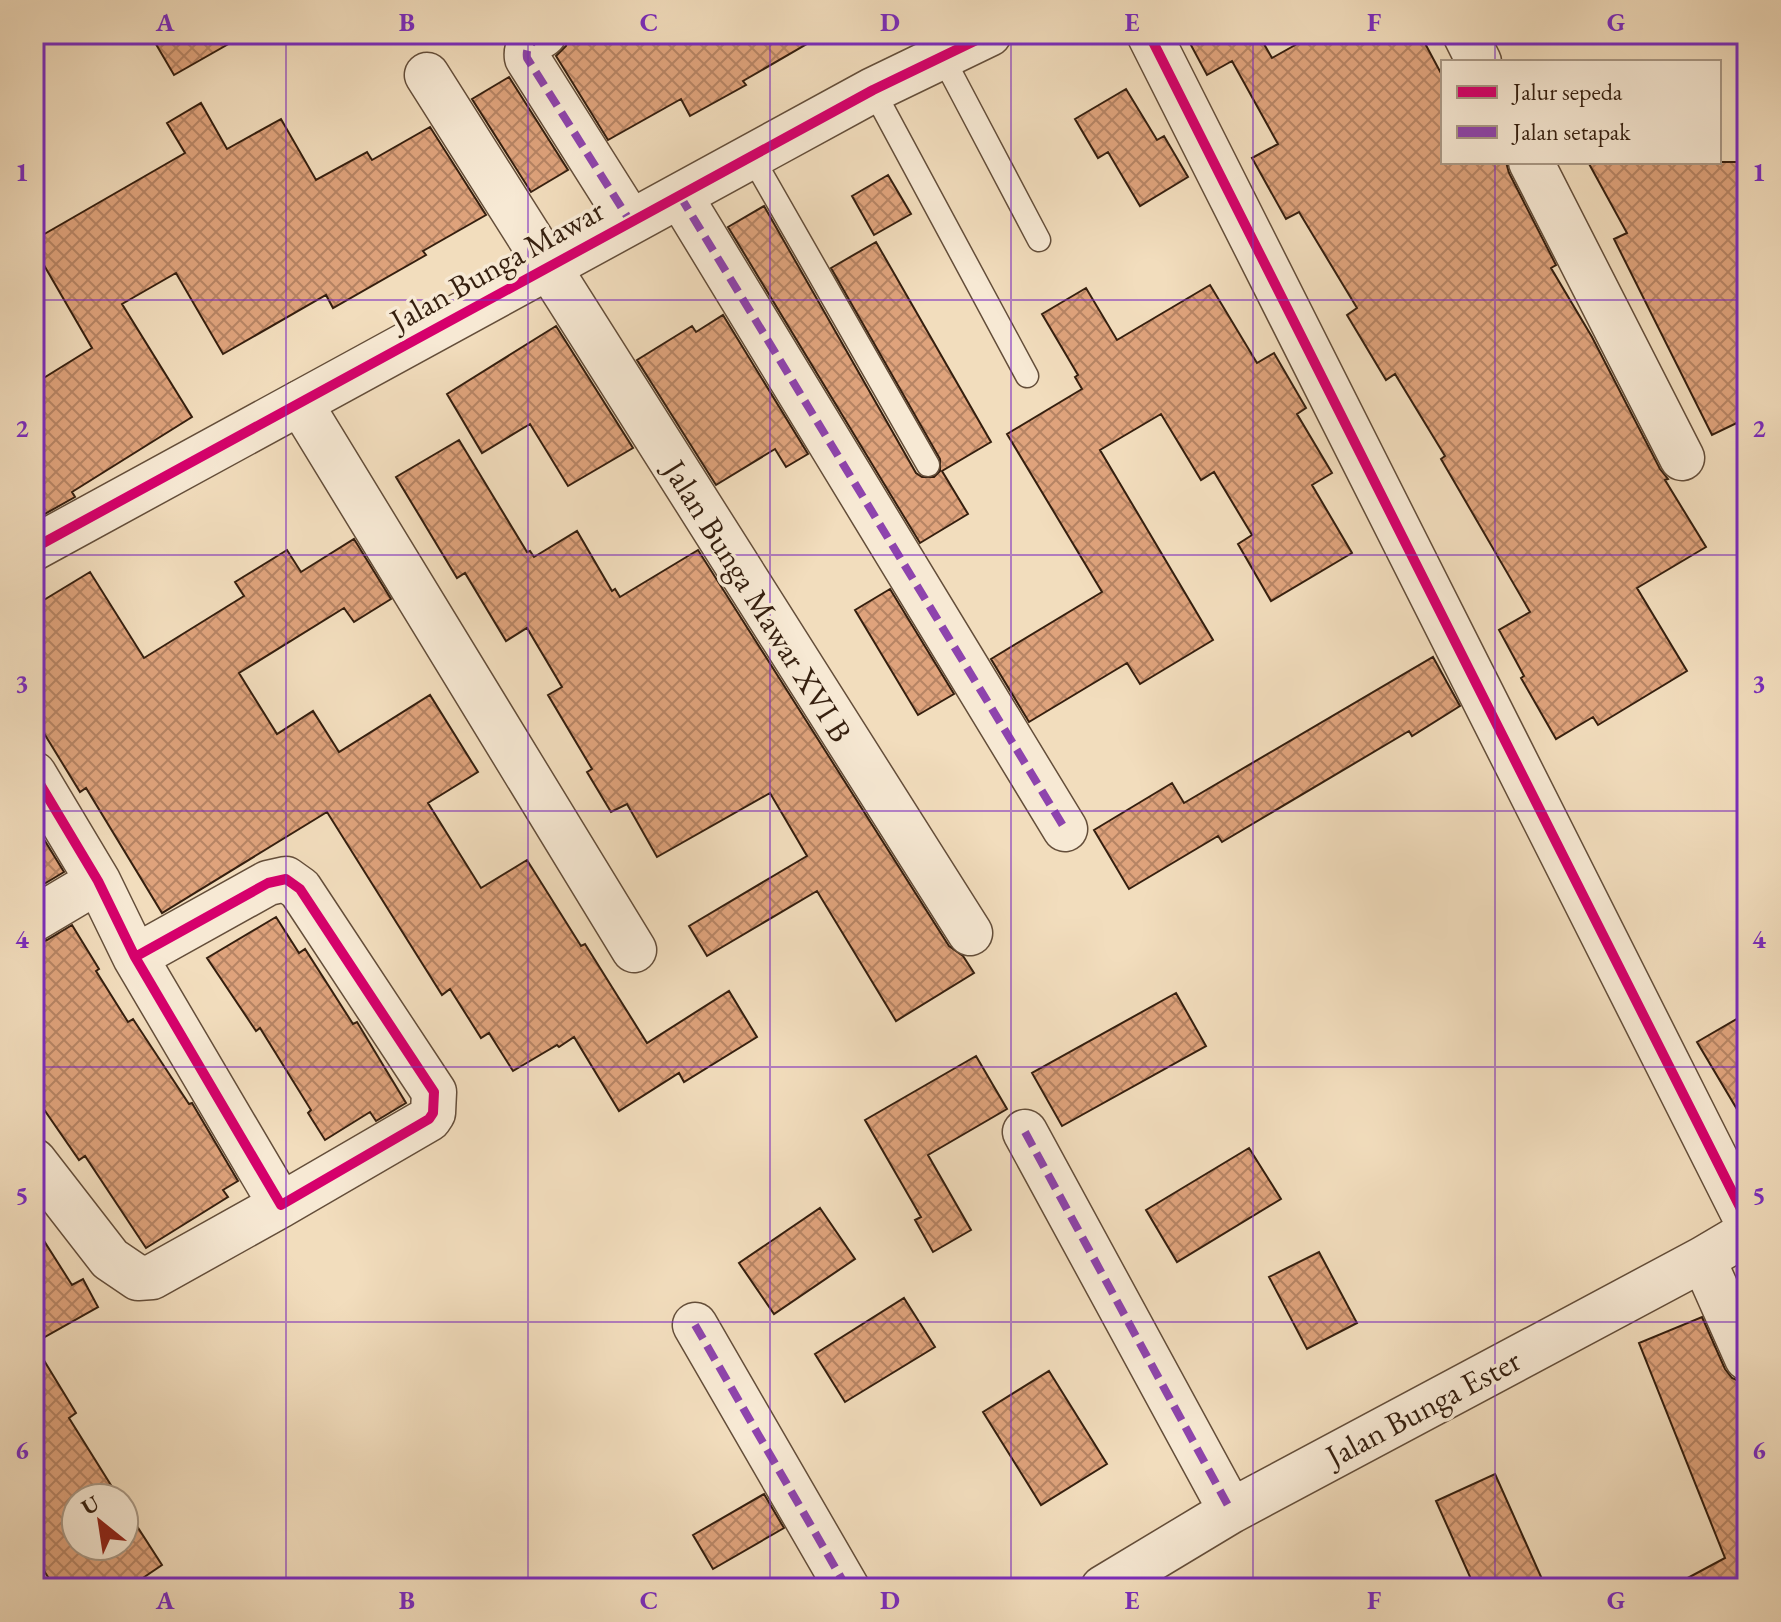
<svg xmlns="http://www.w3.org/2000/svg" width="1781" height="1622" font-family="'EB Garamond',serif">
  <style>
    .building { fill: url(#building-cross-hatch); stroke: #351f0f; stroke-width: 2 }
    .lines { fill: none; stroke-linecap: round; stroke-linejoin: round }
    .service-casing { stroke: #644e3a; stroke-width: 25 }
    .minor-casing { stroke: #644e3a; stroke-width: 47 }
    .tertiary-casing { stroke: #644e3a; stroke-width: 47 }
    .service { stroke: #f7e9d4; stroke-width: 22 }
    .minor { stroke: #f7e9d4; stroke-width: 44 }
    .tertiary { stroke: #f7e9d4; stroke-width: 44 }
    .quiet { stroke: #8e44ad; stroke-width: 8; stroke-dasharray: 16 8; stroke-linecap: butt }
    .cycleway-casing { stroke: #f7e9d4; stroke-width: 15 }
    .cycleway { stroke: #d6006c; stroke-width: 10 }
    .grid { fill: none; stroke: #7b2cbf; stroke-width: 2; stroke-opacity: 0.55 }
    .labels { text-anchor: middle; stroke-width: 7; stroke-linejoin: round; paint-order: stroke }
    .street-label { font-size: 32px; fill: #351f0f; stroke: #f7e9d4 }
    .neatline { fill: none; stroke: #7b2cbf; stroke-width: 3 }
    .grid-label { font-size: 26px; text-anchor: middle; font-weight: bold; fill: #7b2cbf }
  </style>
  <defs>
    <pattern id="building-cross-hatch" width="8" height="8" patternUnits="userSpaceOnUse" patternTransform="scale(2)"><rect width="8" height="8" fill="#dfa37c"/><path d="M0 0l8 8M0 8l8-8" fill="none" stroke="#b68464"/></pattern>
  </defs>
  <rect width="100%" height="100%" fill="#f2ddbd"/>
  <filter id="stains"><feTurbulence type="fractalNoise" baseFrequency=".0025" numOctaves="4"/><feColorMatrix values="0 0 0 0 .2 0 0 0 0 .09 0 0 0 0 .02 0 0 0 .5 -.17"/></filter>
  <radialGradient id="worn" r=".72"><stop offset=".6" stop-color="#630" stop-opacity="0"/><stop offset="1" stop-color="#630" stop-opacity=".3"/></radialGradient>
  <!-- building -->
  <path class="building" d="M150,34H246L174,75Z
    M569,34H824L743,81L746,85L690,116L681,99L608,140L556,56L566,46Z
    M1185,34H1281L1264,44L1272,58L1315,34H1420L1443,77V162H1506L1509,173L1556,265L1551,268L1592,337L1660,469L1668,479L1665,480L1706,547L1637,588L1687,671L1598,725L1593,717L1556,739L1521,678L1524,676L1499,630L1530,612L1441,459L1445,456L1395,374L1386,380L1347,315L1357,308L1299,212L1286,219L1252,158L1278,144L1232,61L1207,75Z
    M509,77L568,170L531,192L472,99Z
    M1126,89L1157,140L1164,136L1188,177L1140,206L1108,152L1098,158L1075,119Z
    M201,103L227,149L281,119L316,180L367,152L372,160L430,127L486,215L423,251L426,255L333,308L326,295L223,354L176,273L122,304L192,417L72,492L75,497L34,520V384L92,348L34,248V240L185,153L167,123Z
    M1588,162H1747V418L1712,435L1614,239L1627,233Z
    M888,175L911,214L874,235L852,196Z
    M764,206L916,473L922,477H934L940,471V459L831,268L876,242L991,442L942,471L968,514L920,543L728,227Z
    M1210,285L1257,363L1274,353L1306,408L1297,414L1332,473L1312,485L1352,553L1271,601L1238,544L1252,535L1214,472L1201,480L1161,414L1100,450L1213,640L1140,684L1127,663L1029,722L991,659L1102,592L1007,434L1082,389L1075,377L1078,375L1042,314L1086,288L1117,340Z
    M723,315L808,454L786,467L775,449L716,485L637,360L692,326L696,332Z
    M556,326L633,448L568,486L530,424L482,453L447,394Z
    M459,440L527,552L530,551L534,557L577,531L612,591L615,589L620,597L698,550L949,946L963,956L974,973L896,1021L817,891L707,956L689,926L807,856L770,793L657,857L627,804L611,812L587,772L592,769L548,695L562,687L527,628L506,641L465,573L457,578L396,477Z
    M354,539L391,599L354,622L344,608L239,673L277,734L313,711L339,752L430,695L478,772L428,803L481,888L527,860L581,946L585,944L647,1043L729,991L757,1037L684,1082L679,1073L619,1111L574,1037L559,1047L557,1045L513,1071L489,1033L481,1038L450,989L442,995L327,812L162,913L86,788L80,792L34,717V606L90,572L144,658L244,596L235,582L287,550L301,572Z
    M890,589L954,694L918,715L855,610Z
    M1433,657L1460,706L1412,736L1409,731L1222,842L1218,836L1129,889L1094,830L1172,783L1184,803Z
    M34,823L64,872L34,890Z
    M276,917L299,953L305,949L353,1024L357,1022L406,1103L376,1121L370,1112L325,1140L308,1113L311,1110L260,1028L256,1031L207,958Z
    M72,925L99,969L96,971L128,1022L133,1019L189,1104L192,1103L238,1181L223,1190L228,1197L146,1248L85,1156L79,1160L34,1095V944L47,940Z
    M1176,993L1206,1046L1062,1126L1032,1073Z
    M1747,1013V1126L1697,1042Z
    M976,1056L1007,1109L928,1155L971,1230L933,1252L915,1220L921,1217L865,1120Z
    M1249,1148L1281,1199L1177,1262L1146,1210Z
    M820,1208L855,1259L774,1314L739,1263Z
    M34,1225L72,1285L83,1279L98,1307L34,1343Z
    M1319,1252L1357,1323L1307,1349L1269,1277Z
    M904,1298L935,1347L845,1402L815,1354Z
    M1702,1317L1725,1369L1732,1378L1743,1383L1747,1391V1588H1669L1725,1558L1639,1343Z
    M34,1344L76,1413L69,1418L119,1498H76V1546H124V1506L162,1565L128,1588H55L34,1555Z
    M1049,1371L1107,1464L1041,1505L983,1412Z
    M1495,1474L1546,1588H1475L1436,1501Z
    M764,1494L784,1528L713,1569L693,1535Z"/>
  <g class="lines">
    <defs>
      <path id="service" d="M942,56L1039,240
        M873,90L1027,376
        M752,157L928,465"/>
      <path id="minor" d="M544,34C534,41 525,45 527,58L630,221
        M1149,34L1747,1221
        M1465,34L1479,62
        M427,75L970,933
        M1531,162L1682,458
        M680,196L1065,829
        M300,403L634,950
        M34,774L98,881L135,957L281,1205L429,1119L433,1113L434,1092L300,889L286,879L268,883L135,957
        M34,919L98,881
        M1025,1132L1231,1511
        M34,1161L110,1259L138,1278L152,1277L281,1205
        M1703,1259L1747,1358
        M695,1325L847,1588
        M1103,1588L1231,1511L1703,1259L1747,1233"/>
      <path id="tertiary" d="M34,548L873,90L989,34"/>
    </defs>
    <!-- service casing -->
    <use href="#service" class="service-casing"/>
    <!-- minor casing -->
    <use href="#minor" class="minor-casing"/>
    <!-- tertiary casing -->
    <use href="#tertiary" class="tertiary-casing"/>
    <!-- service -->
    <use href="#service" class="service"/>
    <!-- minor -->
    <use href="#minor" class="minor"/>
    <!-- tertiary -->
    <use href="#tertiary" class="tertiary"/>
    <!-- quiet -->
    <path class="quiet" d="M544,34C534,41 525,45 527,58L630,221
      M680,196L1065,829
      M1025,1132L1231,1511
      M695,1325L847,1588"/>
    <defs>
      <path id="cycleway" d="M1149,34L1747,1221
        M34,548L873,90L989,34
        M34,774L98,881L135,957L281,1205L429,1119L433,1113L434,1092L300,889L286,879L268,883L135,957"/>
    </defs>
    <!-- cycleway casing -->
    <use href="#cycleway" class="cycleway-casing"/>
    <!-- cycleway -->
    <use href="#cycleway" class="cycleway"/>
  </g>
  <!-- grid -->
  <path class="grid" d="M286,34V1588M528,34V1588M770,34V1588M1011,34V1588M1253,34V1588M1495,34V62M1495,162V1588M34,300H1747M34,555H1747M34,811H1747M34,1067H1747M34,1322H1747"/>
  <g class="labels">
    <!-- street labels -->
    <g class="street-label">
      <text transform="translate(497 265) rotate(-29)" y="11">Jalan Bunga Mawar</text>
      <text transform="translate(758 601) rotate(58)" y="11">Jalan Bunga Mawar XVI B</text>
      <text transform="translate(1423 1408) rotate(-28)" y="11">Jalan Bunga Ester</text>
    </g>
  </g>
  <!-- margin -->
  <rect width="1781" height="1622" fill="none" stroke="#f2ddbd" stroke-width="88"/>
  <!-- legend -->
  <rect x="1441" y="60" width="280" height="104" fill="#f7e9d4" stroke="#a99885" stroke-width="2"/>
  <rect x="1457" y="86" width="40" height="12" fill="#d6006c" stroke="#a99885" stroke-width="2"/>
  <text x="1513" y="100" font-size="24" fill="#351f0f">Jalur sepeda</text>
  <rect x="1457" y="126" width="40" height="12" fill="#8e44ad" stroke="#a99885" stroke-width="2"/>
  <text x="1513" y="140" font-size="24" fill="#351f0f">Jalan setapak</text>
  <!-- north arrow -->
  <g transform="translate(100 1522) rotate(330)"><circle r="38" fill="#f7e9d4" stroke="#a99885" stroke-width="2"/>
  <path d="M0-6L14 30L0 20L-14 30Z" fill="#8f2418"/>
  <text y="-12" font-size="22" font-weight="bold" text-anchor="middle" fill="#351f0f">U</text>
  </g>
  <rect x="44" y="44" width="1693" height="1534" class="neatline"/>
  <g class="grid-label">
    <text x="165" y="31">A</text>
    <text x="407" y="31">B</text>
    <text x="649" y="31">C</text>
    <text x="890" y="31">D</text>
    <text x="1132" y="31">E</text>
    <text x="1374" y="31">F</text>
    <text x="1616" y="31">G</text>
    <text x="22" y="181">1</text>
    <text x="1759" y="181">1</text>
    <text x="22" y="437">2</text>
    <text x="1759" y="437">2</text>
    <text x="22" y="692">3</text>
    <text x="1759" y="692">3</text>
    <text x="22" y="948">4</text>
    <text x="1759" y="948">4</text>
    <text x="22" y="1204">5</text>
    <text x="1759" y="1204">5</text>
    <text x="22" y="1459">6</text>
    <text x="1759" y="1459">6</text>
    <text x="165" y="1609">A</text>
    <text x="407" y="1609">B</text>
    <text x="649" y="1609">C</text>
    <text x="890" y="1609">D</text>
    <text x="1132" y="1609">E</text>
    <text x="1374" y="1609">F</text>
    <text x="1616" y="1609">G</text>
  </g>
  <rect width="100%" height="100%" filter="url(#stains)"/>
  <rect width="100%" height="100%" fill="url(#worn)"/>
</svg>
